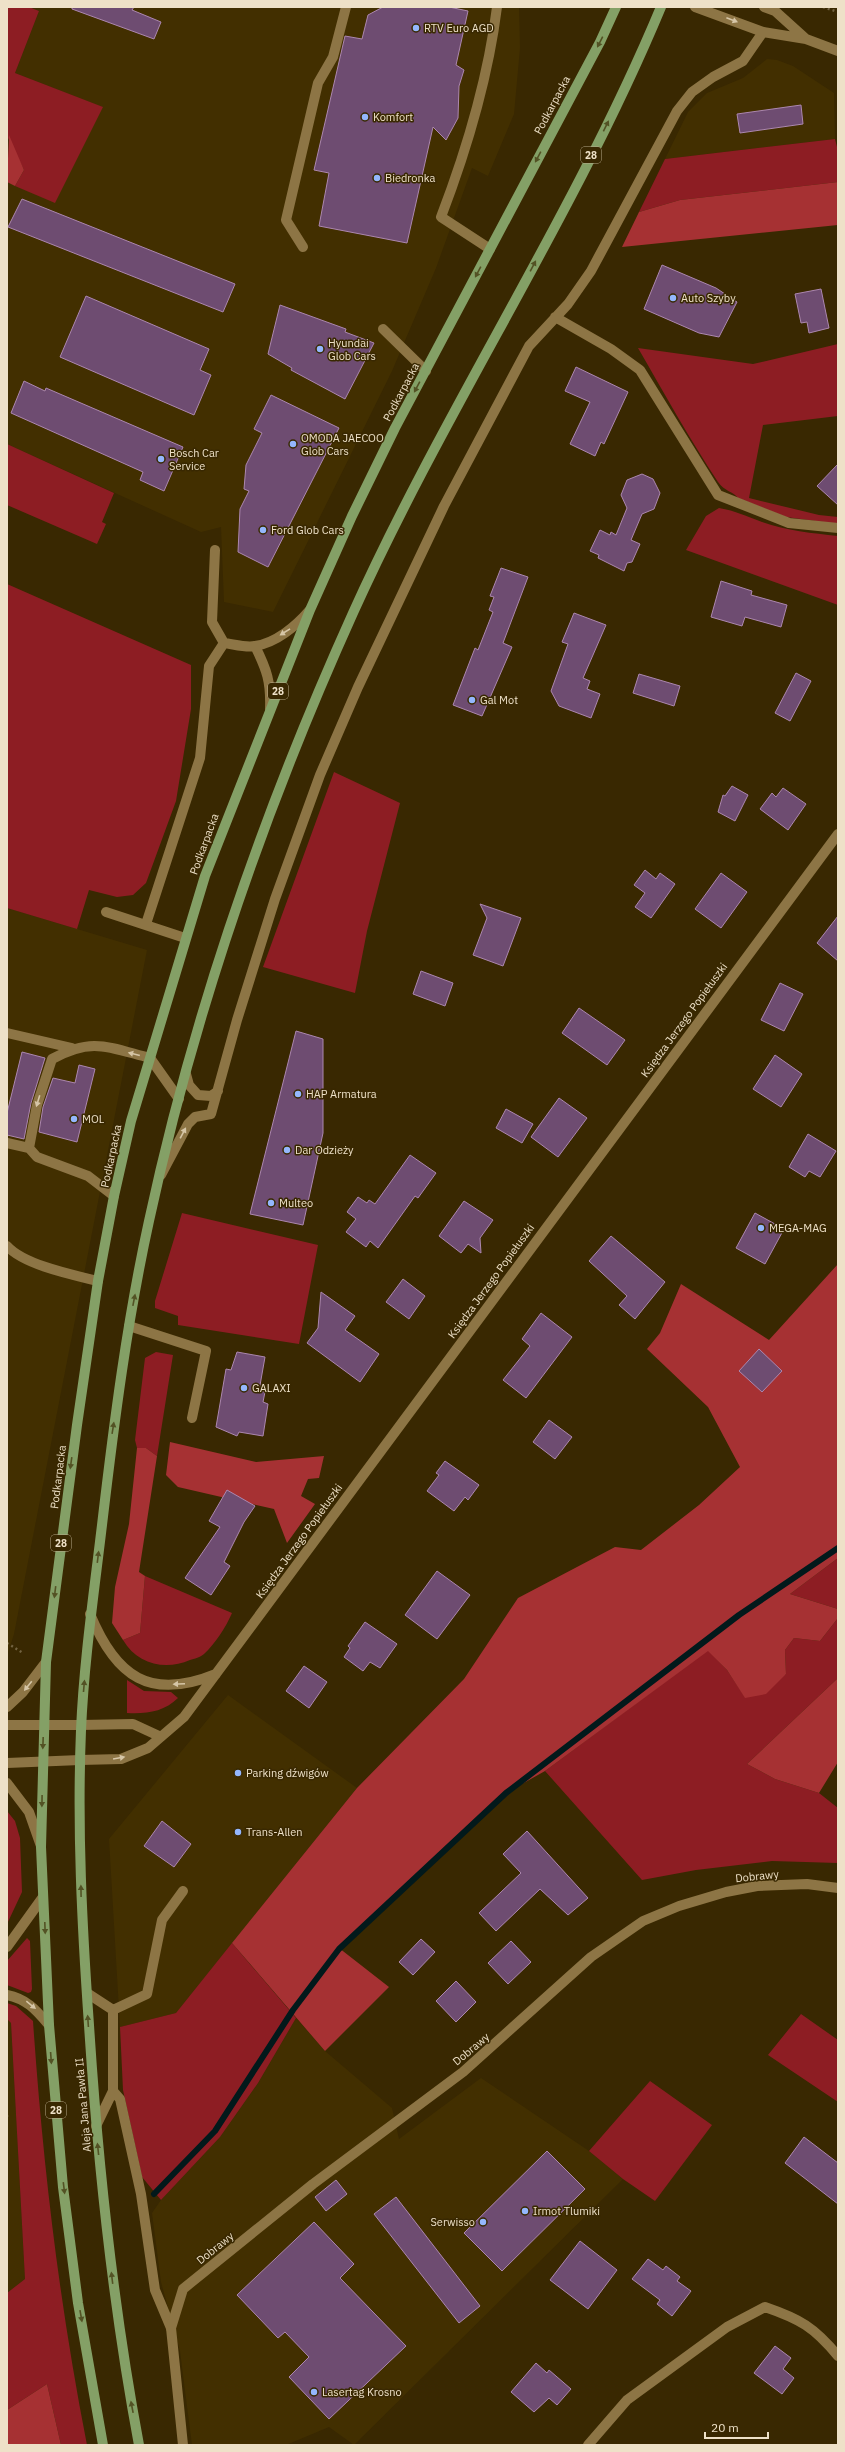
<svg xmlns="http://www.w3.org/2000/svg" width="845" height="2452" font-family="'IBM Plex Sans',sans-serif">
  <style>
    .built { fill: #422f00 }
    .green { fill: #8d1d23 }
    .forest { fill: #a63133 }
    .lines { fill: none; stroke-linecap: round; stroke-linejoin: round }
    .stream { stroke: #02191b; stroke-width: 6 }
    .building { fill: #6e4c71; stroke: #ac87af }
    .path { stroke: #736341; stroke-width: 2.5; stroke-dasharray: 2 3; stroke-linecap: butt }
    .service { stroke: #8d7545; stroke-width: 10 }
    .minor { stroke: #8d7545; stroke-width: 10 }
    .tertiary { stroke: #8d7545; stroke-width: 10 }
    .secondary { stroke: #8d7545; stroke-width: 10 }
    .primary { stroke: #84a066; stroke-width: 10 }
    .oneway { fill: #d6c6a7 }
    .oneway2 { fill: #535224 }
    .poi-dot { fill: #94b7fd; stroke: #392801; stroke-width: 1.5 }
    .labels { text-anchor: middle; stroke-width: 3; stroke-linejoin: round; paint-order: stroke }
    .shield { fill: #392801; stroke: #b8aa8c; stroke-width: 1 }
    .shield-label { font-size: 10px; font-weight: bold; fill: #eee1c8 }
    .poi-label { font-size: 11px; fill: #eee1c8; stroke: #392801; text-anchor: start }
    .street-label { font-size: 11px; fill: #eee1c8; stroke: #392801 }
  </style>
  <rect width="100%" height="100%" fill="#392801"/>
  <!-- built -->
  <path class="built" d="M29,7H519L520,48L514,114L488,176L472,168L436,268L392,371L273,612L224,602L221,527L201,532L7,444V182L55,202L102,107L15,73L39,11Z
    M767,59L777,60L793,66L834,93L835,139L665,159L688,112L707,93L743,78Z
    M7,908L147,950L14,1634L7,1656Z
    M228,1695L357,1788L176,2013L120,2027L109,1839Z
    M296,2018L325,2051L392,2108L399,2139L481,2078L589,2151L623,2179L354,2445L329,2427L286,2445H192L180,2351L161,2282L152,2213L161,2200L220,2137L258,2083Z
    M7,2019L11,2023L25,2279L7,2293Z"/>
  <!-- green -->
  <path class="green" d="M7,7H29L39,11L15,73L103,107L55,203L15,186L24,170L7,136Z
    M835,139L838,151V182L680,200L639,212L665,159Z
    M838,344V416L763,425L749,498L819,515L838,517V524L786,517L738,498C733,491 725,492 718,482C689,438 664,393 638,348L753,364Z
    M7,444L114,493L102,522L106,524L97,544L7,505Z
    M719,508C736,511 746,516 762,522C787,531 812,533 838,536V605L686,550L706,516Z
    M7,584L191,665V709L176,801L146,883L133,895L117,897L89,890L77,929L7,908Z
    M334,772L400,803L367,931L355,993L263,967Z
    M182,1213L318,1245L299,1344L178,1325V1316L155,1308V1301Z
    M156,1352L173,1355L157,1456L146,1448H137L135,1440L145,1358Z
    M838,1558V1609L790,1594Z
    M145,1576L232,1613C226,1627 215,1644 204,1654C201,1657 194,1659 190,1660C165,1671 137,1664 123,1640L140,1633Z
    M838,1618V1678L747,1764L775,1779L819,1793L838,1808V1863L772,1861L696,1870L642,1880L545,1771L708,1650L727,1670L745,1697L786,1674L785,1650L794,1638L820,1641Z
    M127,1680L144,1691L171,1692L178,1698C164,1712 146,1714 127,1713Z
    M7,1811L15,1821L20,1838L22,1892L7,1924Z
    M27,1938L30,1941L32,1989L31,1992L28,1993L7,1985V1961Z
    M232,1943L296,2018L258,2083L220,2137L161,2200L142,2177L123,2090L120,2027L176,2013Z
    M7,2003L16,2006L33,2021C43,2166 59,2302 87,2445H61L47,2384L7,2410V2293L25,2279L11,2023L7,2019Z
    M801,2014L838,2040V2102L768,2055Z
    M650,2081L712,2125L655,2201L623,2179L589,2151Z"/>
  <!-- forest -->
  <path class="forest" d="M9,135L24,170L15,186L7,182Z
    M838,182V225L622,247L639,212L680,200Z
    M838,1264V1558L790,1594L838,1609V1618L820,1641L794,1638L785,1650L786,1674L766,1694L745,1698L727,1670L708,1651L545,1771L506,1793L339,1948L389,1987L325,2051L232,1943L357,1788L464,1679L518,1598L615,1547L641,1550L699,1505L740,1467L708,1407L647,1349L660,1333L681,1284L769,1340Z
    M170,1442L256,1462L324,1456L319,1478L308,1479L301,1496L315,1504L287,1543L274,1509L178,1487L166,1475Z
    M137,1448H146L157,1456L139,1572L145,1576L140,1633L123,1640L112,1623L115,1587L129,1524Z
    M838,1678V1762L819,1793L775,1779L747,1764Z
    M47,2384L61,2445H7V2410Z"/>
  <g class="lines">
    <!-- stream -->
    <path class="stream" d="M154,2194L215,2131L293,2010L339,1949L506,1793L739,1615L838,1548"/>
  </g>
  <!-- building -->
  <path class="building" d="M72,7H134L132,10L161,22L154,39L72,9Z
    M383,7H449L468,11L456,65L464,70L459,86L458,118L446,140L433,127L407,243L319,226L329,173L314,170L345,36L362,39L368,15Z
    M801,105L803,124L740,133L737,114Z
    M22,199L235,284L223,312L8,227Z
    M662,265L716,288L737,302L719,337L699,333L644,309Z
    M821,289L829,328L809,333L807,322L801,323L795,294Z
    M86,296L209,349L200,370L211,375L194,415L60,357Z
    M280,305L346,329L345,332L374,343L345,399L291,370L292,368L268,354Z
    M576,367L628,392L604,444L601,442L595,456L570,444L590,402L565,391Z
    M24,381L45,391L46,388L183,447L164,491L140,480L143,472L11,413Z
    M271,395L339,428L268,567L238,552L240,509L249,491L244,489L246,465L262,433L254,429Z
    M838,464V505L817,486Z
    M642,474L653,479L660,493L654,509L642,514L631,540L640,544L632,562L627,563L624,571L598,558L599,555L590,551L600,530L610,535L611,532L616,535L627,508L621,495L627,480Z
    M501,568L528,577L503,643L512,647L482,716L453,705L475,648L478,650L493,612L489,610L494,597L490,596Z
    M721,581L752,591L751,595L787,605L781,627L745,617L742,626L711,617Z
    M574,613L606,625L583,678L590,681L587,689L600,694L591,718L559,706L551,691L568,644L562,642Z
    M796,673L811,681L790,721L775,713Z
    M639,674L680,686L674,706L633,693Z
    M732,786L748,795L735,821L718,812L723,795L725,796Z
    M783,788L806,804L788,830L760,809L772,793L776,797Z
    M645,870L656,879L660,873L675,884L651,918L635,907L645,893L634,885Z
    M721,873L747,892L721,928L695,909Z
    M480,904L521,918L503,966L473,955L487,918Z
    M838,916V961L817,943Z
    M421,971L453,983L445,1006L413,994Z
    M780,983L803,994L784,1031L761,1020Z
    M579,1008L625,1040L607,1065L562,1033Z
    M296,1031L323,1039V1133L303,1225L250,1214Z
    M22,1052L45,1058L31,1103L24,1139L7,1135V1113Z
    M775,1055L802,1074L781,1107L753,1089Z
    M79,1065L95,1069L77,1142L39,1132L43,1107L53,1078L75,1083Z
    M559,1098L587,1118L558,1157L531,1137Z
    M506,1109L533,1124L522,1143L496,1128Z
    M808,1134L836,1151L820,1177L809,1171L805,1177L789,1167Z
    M410,1155L436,1173L418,1198L415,1196L378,1248L370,1241L366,1247L346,1232L356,1219L347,1212L358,1197L367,1203L369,1200L375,1204Z
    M464,1201L493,1220L480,1238L481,1253L468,1244L461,1253L439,1236Z
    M755,1213L784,1229L765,1264L736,1248Z
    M611,1236L665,1282L635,1319L619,1305L627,1296L589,1261Z
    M403,1279L425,1296L409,1319L386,1302Z
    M321,1292L355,1316L345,1330L379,1354L360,1382L307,1343L318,1328Z
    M541,1313L572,1337L526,1398L503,1380L530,1346L522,1339Z
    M759,1349L782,1371L762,1392L739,1371Z
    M237,1352L265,1357L259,1391L265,1392L263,1402L268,1404L263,1436L239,1432L237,1436L216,1427L226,1369L231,1370Z
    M549,1420L572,1437L555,1459L533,1442Z
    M445,1461L479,1485L468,1500L465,1497L454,1511L427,1491L439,1475L436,1473Z
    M227,1490L255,1506L244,1522L224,1562L230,1566L211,1595L185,1578L220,1527L209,1521Z
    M437,1571L470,1595L437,1639L405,1615Z
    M365,1622L397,1644L380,1668L370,1662L363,1671L344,1657L350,1648L348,1646Z
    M304,1666L327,1682L309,1708L286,1691Z
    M162,1821L191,1844L174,1867L144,1846Z
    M527,1831L588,1898L568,1915L540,1889L496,1931L479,1913L521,1873L503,1854Z
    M421,1939L435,1952L413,1975L399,1962Z
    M511,1941L531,1962L508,1984L488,1963Z
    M456,1981L476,2002L456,2022L436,2001Z
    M804,2137L838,2163V2204L785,2163Z
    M547,2151L585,2189L502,2271L464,2233Z
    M336,2180L347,2194L326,2211L315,2197Z
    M396,2197L480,2306L459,2323L374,2214Z
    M314,2222L354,2264L340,2278L406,2346L329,2419L289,2377L309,2357L285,2332L278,2338L237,2295Z
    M580,2241L617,2270L588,2309L550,2280Z
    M648,2259L663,2270L666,2266L680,2277L677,2281L691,2291L672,2316L657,2304L660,2300L632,2279Z
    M775,2346L791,2358L783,2369L794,2378L782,2394L754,2373Z
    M536,2363L547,2373L549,2370L571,2389L557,2405L549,2398L534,2412L511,2392Z"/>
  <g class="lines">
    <!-- path -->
    <path class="path" d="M823,7L838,12
      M7,1643L23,1653
      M7,2115V2118"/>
    <!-- service -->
    <path class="service" d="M303,247L286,220L318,83L333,57L346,7
      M490,249L441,217C467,149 488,79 497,7
      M383,329L426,371
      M215,550L212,622L224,643
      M224,643C233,644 246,648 255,646C276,643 296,626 309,611
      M255,646C267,670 271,682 270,709
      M106,912L185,938
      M146,924L200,758L209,666L224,643
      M7,1033L72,1048
      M7,1143L29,1148
      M114,1196L88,1176L37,1157L29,1148L37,1105L52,1059C92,1037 108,1047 150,1058L179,1099
      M7,1246C24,1265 73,1275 98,1281
      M129,1326L206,1351L192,1418
      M87,1993L113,2010
      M96,2126L113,2091
      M171,2328L155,2290L141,2194L120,2099L113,2091V2010L147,1994L162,1920L183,1891
      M588,2445L627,2400L727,2327L765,2307C800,2319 814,2327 838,2356"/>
    <!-- minor -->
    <path class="minor" d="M555,317L611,349L640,370L718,495L789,523L838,528
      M186,1074L189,1085L198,1095L211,1096L218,1091
      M161,1175L188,1124L195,1117L211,1114L237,1020L275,899L320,775L358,687L444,506L529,346L568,304L591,271L677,111L692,92L713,77L743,61L763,32
      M7,1947L43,1897
      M7,1995C27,1999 36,2010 49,2025
      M183,2445L171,2328L183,2289L313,2184L463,2072L591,1957L643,1921L679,1906L726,1892L757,1886L807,1884L838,1888"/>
    <!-- tertiary -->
    <path class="tertiary" d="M695,7L763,32L806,39L838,51
      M764,7L775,11L806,39
      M90,1614C116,1677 150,1701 216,1674
      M81,1725L133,1724L159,1736
      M80,1760L121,1759L148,1748L184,1717L838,834"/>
    <!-- secondary -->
    <path class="secondary" d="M7,1707L23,1692L46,1662
      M7,1725H81
      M7,1763L80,1760
      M7,1783L29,1812L41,1846"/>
    <!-- primary -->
    <path class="primary" d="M103,2445L78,2303L63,2187L49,2025L41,1847L46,1662L77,1425L98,1281L114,1196L131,1121L205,876L310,610L352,516L395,428L600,42L616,7
      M139,2445C113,2306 98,2166 89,2025C82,1926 77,1828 81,1730C84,1661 94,1593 102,1525C114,1423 127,1321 149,1221C194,1012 265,808 353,613C446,407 574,216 661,7"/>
  </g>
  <!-- one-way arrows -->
  <defs><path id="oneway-solid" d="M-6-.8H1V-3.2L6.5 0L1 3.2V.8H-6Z"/></defs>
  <g class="oneway">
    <use href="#oneway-solid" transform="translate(732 20) rotate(21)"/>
    <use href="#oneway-solid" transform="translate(285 632) rotate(148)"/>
    <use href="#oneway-solid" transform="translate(134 1054) rotate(-166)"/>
    <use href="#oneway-solid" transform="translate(38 1101) rotate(107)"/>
    <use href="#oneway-solid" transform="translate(183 1133) rotate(-62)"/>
    <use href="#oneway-solid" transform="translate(179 1684) rotate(178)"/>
    <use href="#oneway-solid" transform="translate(28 1686) rotate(129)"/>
    <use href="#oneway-solid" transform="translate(119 1758) rotate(-10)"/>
    <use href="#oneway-solid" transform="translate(31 2005) rotate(39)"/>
  </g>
  <g class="oneway2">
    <use href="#oneway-solid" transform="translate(600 42) rotate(117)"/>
    <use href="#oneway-solid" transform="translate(606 126) rotate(-64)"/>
    <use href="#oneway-solid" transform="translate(538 157) rotate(118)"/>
    <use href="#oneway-solid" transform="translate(533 266) rotate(-62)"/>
    <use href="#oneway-solid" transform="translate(478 272) rotate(118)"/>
    <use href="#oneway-solid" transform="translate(417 387) rotate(118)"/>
    <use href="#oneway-solid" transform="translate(134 1300) rotate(-79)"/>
    <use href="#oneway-solid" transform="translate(113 1428) rotate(-81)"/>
    <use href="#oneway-solid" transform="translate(71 1463) rotate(98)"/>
    <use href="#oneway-solid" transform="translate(98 1557) rotate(-83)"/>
    <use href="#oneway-solid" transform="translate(55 1592) rotate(97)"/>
    <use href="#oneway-solid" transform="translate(84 1686) rotate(-85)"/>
    <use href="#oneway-solid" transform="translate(43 1743) rotate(92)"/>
    <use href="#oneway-solid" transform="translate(42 1801) rotate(91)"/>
    <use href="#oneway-solid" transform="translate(81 1891) rotate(-91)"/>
    <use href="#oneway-solid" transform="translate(45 1928) rotate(88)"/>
    <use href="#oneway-solid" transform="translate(88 2021) rotate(-94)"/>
    <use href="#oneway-solid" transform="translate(51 2058) rotate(86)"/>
    <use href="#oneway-solid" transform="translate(98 2149) rotate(-96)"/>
    <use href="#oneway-solid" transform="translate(64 2188) rotate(83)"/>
    <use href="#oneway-solid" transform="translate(112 2278) rotate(-97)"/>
    <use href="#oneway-solid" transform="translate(81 2316) rotate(80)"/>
    <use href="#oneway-solid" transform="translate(132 2407) rotate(-101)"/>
  </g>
  <!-- markers -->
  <g class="poi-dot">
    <circle cx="416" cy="28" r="4"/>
    <circle cx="365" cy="117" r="4"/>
    <circle cx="377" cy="178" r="4"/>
    <circle cx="673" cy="298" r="4"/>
    <circle cx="320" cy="349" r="4"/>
    <circle cx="293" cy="444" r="4"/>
    <circle cx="161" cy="459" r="4"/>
    <circle cx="263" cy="530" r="4"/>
    <circle cx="472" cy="700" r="4"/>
    <circle cx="298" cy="1094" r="4"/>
    <circle cx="74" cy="1119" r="4"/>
    <circle cx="287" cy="1150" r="4"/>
    <circle cx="271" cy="1203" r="4"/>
    <circle cx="761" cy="1228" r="4"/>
    <circle cx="244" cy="1388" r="4"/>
    <circle cx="238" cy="1773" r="4"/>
    <circle cx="238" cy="1832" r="4"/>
    <circle cx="525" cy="2211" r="4"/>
    <circle cx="483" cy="2222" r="4"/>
    <circle cx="314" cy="2392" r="4"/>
  </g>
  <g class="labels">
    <!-- shield labels -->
    <g class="shield">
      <rect x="581" y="147" width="20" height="16" rx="3"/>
      <rect x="268" y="683" width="20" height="16" rx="3"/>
      <rect x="51" y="1535" width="20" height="16" rx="3"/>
      <rect x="46" y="2102" width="20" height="16" rx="3"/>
    </g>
    <g class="shield-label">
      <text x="591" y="159">28</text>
      <text x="278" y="695">28</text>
      <text x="61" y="1547">28</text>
      <text x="56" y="2114">28</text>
    </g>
    <!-- poi labels -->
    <g class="poi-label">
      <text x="424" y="32">RTV Euro AGD</text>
      <text x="373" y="121">Komfort</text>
      <text x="385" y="182">Biedronka</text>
      <text x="681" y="302">Auto Szyby</text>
      <text x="328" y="347">Hyundai<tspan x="328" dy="13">Glob Cars</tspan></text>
      <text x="301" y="442">OMODA JAECOO<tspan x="301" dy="13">Glob Cars</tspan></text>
      <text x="169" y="457">Bosch Car<tspan x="169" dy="13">Service</tspan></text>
      <text x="271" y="534">Ford Glob Cars</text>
      <text x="480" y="704">Gal Mot</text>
      <text x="306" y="1098">HAP Armatura</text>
      <text x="82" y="1123">MOL</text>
      <text x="295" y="1154">Dar Odzieży</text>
      <text x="279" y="1207">Multeo</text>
      <text x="769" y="1232">MEGA-MAG</text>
      <text x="252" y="1392">GALAXI</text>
      <text x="246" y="1777">Parking dźwigów</text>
      <text x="246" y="1836">Trans-Allen</text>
      <text x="533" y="2215">Irmot Tlumiki</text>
      <text x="475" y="2226" text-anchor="end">Serwisso</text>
      <text x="322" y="2396">Lasertag Krosno</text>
    </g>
    <!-- street labels -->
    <g class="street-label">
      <text transform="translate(552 105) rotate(-62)" y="4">Podkarpacka</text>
      <text transform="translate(401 392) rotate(-62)" y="4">Podkarpacka</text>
      <text transform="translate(204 844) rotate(-70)" y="4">Podkarpacka</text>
      <text transform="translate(684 1020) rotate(-54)" y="4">Księdza Jerzego Popiełuszki</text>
      <text transform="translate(111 1156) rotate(-78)" y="4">Podkarpacka</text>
      <text transform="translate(491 1281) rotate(-54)" y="4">Księdza Jerzego Popiełuszki</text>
      <text transform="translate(58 1477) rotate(-83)" y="4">Podkarpacka</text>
      <text transform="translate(299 1541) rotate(-54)" y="4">Księdza Jerzego Popiełuszki</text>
      <text transform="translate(757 1876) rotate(-6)" y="4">Dobrawy</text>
      <text transform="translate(471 2049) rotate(-40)" y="4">Dobrawy</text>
      <text transform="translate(83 2105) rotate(-95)" y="4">Aleja Jana Pawła II</text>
      <text transform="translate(215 2248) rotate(-39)" y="4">Dobrawy</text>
    </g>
  </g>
  <!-- border -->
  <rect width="845" height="2452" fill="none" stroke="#eee1c8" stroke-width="16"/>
  <!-- scale -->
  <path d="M705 2432v6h63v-6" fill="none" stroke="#eee1c8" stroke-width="2"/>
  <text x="711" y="2432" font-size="12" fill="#eee1c8" stroke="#392801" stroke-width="3" paint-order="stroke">20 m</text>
</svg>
